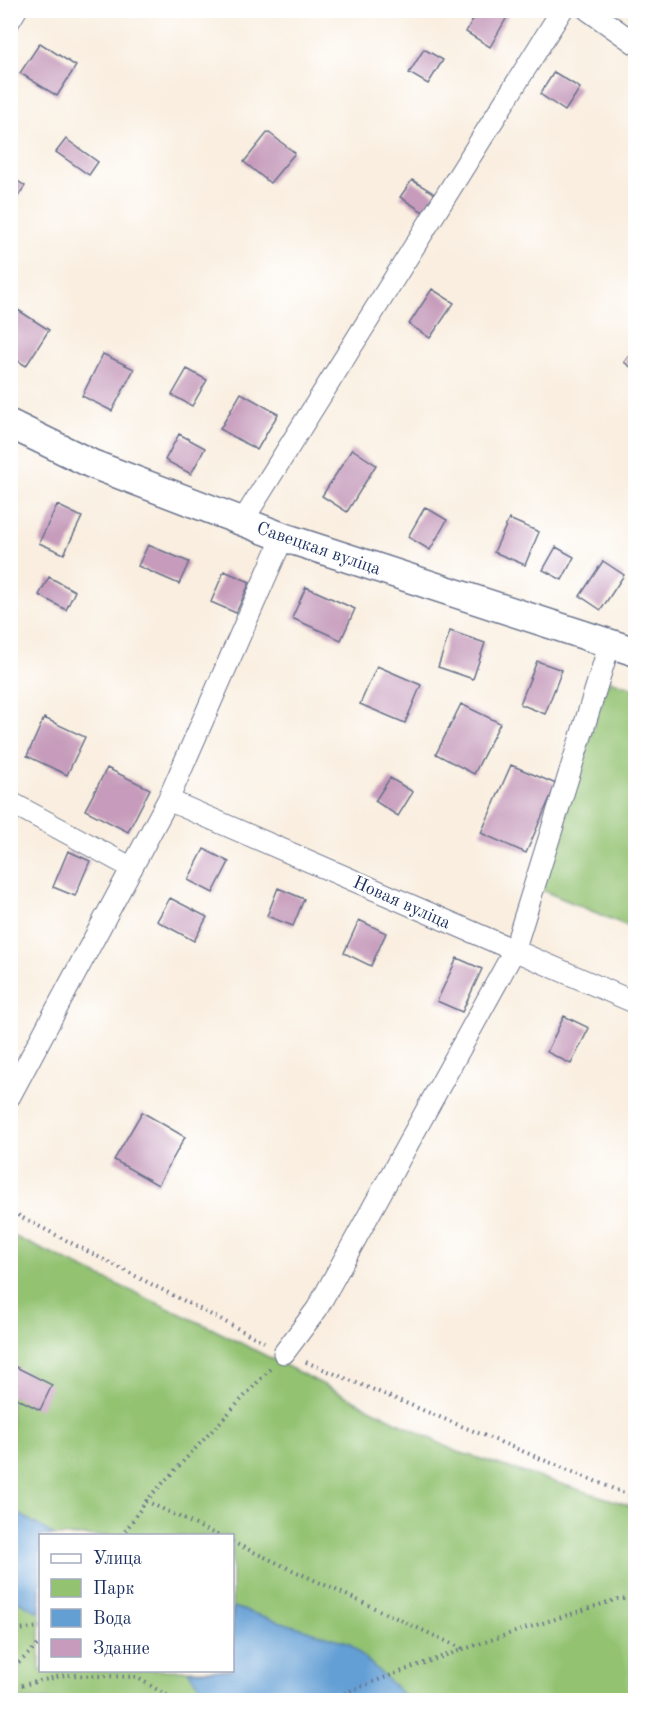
<svg xmlns="http://www.w3.org/2000/svg" width="646" height="1711" font-family="'Old Standard TT',serif">
  <style>
    .green { fill: #93c271; stroke: #577868; stroke-width: 1.5; fill-rule: evenodd }
    .water { fill: #649fd4; stroke: #406799; stroke-width: 1.5 }
    .building { fill: #c69bbb }
    .lines { fill: none; stroke-linecap: round; stroke-linejoin: round }
    .street-casing { stroke: #69728b; stroke-width: 23 }
    .secondary-casing { stroke: #69728b; stroke-width: 31 }
    .path { stroke: #69728b; stroke-width: 4; stroke-dasharray: 1.5 4.5; stroke-linecap: butt }
    .street { stroke: #fff; stroke-width: 21 }
    .secondary { stroke: #fff; stroke-width: 28 }
    .labels { text-anchor: middle; stroke-width: 5; stroke-linejoin: round; paint-order: stroke }
    .street-label { font-size: 18px; fill: #1b2f5e; stroke: #fff }
  </style>
  <rect width="100%" height="100%" fill="#fff"/>
  <filter id="ink" filterUnits="userSpaceOnUse"><feTurbulence type="fractalNoise" baseFrequency=".0167" numOctaves="2"/><feDisplacementMap in="SourceGraphic" scale="12" xChannelSelector="R" yChannelSelector="G"/><feConvolveMatrix kernelMatrix="1 2 1 2 8 2 1 2 1" color-interpolation-filters="sRGB"/></filter>
  <filter id="wash" filterUnits="userSpaceOnUse"><feTurbulence type="fractalNoise" baseFrequency=".008" numOctaves="4" result="noise"/><feDisplacementMap in="SourceGraphic" scale="24" xChannelSelector="R" yChannelSelector="G"/><feGaussianBlur stdDeviation="1.35" result="paint"/><feColorMatrix in="noise" values="0 0 0 0 0 0 0 0 0 0 0 0 0 0 0 0 0 1.4 0 .05"/><feComposite in="paint" operator="in"/></filter>
  <g filter="url(#wash)">
    <rect width="100%" height="100%" fill="#f9eedf"/>
    <!-- green -->
    <path class="green" d="M609,680L635,688V929L539,889Z
      M11,1235L213,1329L455,1451L635,1507V1700H11ZM40,1536H232V1670H40Z"/>
    <!-- water -->
    <path class="water" d="M11,1509L54,1535L40,1536V1613L11,1597Z
      M233,1607L349,1643L409,1700H211L188,1671L232,1670Z"/>
    <g id="blocks">
      <!-- building -->
      <path class="building" d="M478,10H511L490,47L466,32Z
        M40,43L76,66L57,96L20,73Z
        M424,49L443,60L428,84L409,73Z
        M554,72L580,88L565,111L540,94Z
        M268,132L295,153L270,183L244,162Z
        M66,139L98,162L89,175L56,152Z
        M10,176L25,186L10,208Z
        M412,180L435,194L423,212L400,197Z
        M432,289L454,303L430,338L409,324Z
        M18,310L49,330L26,366L10,356V322Z
        M636,347V371L624,362Z
        M103,354L134,369L112,411L82,396Z
        M187,369L207,380L192,406L172,395Z
        M241,393L278,414L257,450L220,429Z
        M179,434L205,448L191,474L165,460Z
        M352,449L376,465L347,512L322,496Z
        M57,505L82,517L64,554L39,543Z
        M425,507L447,520L430,550L408,537Z
        M509,519L539,532L525,565L494,552Z
        M148,545L189,562L179,584L138,566Z
        M556,547L574,557L562,580L543,570Z
        M603,561L624,575L601,610L580,596Z
        M224,571L250,582L236,613L211,602Z
        M49,577L75,591L66,610L39,595Z
        M306,587L355,609L341,640L292,618Z
        M450,631L485,643L473,679L438,667Z
        M537,661L562,670L545,714L520,704Z
        M377,666L421,685L405,723L360,704Z
        M461,704L500,723L474,774L436,754Z
        M44,718L85,737L67,775L27,756Z
        M511,765L556,784L526,853L481,833Z
        M107,768L150,789L128,832L85,810Z
        M390,778L413,792L398,816L375,801Z
        M204,849L229,862L213,893L188,880Z
        M68,851L90,861L75,896L53,887Z
        M278,888L304,899L293,926L267,916Z
        M170,898L207,917L194,941L157,921Z
        M359,920L386,933L371,966L344,953Z
        M457,958L482,969L462,1012L437,1001Z
        M564,1016L589,1028L571,1064L547,1052Z
        M142,1112L185,1137L158,1185L114,1160Z
        M10,1364L52,1385L40,1410L10,1395Z"/>
    </g>
  </g>
  <g filter="url(#ink)">
    <use href="#blocks" fill-opacity="0" stroke="#69728b" stroke-width="1.5"/>
    <g class="lines">
      <defs>
        <path id="street" d="M588,10L636,44
          M10,20L16,10
          M242,522L562,10
          M168,800L636,1003
          M10,802L132,868
          M10,1096L168,800L283,537
          M284,1353L317,1309L514,951L610,643"/>
        <path id="secondary" d="M10,424L92,464L283,537L636,652"/>
      </defs>
      <!-- street casing -->
      <use href="#street" class="street-casing"/>
      <!-- secondary casing -->
      <use href="#secondary" class="secondary-casing"/>
      <!-- path -->
      <path class="path" d="M10,1206L19,1216L264,1342
        M306,1362L636,1498
        M146,1501L219,1536
        M122,1536L146,1501L270,1369
        M232,1542L463,1649
        M10,1631L40,1627
        M10,1671L40,1643
        M10,1688L65,1675L136,1677L175,1700
        M328,1700C422,1661 520,1630 618,1599L636,1598"/>
      <!-- street -->
      <use href="#street" class="street"/>
      <!-- secondary -->
      <use href="#secondary" class="secondary"/>
    </g>
  </g>
  <g class="labels">
    <!-- street labels -->
    <g class="street-label">
      <text transform="translate(319 548) rotate(19)" y="6">Савецкая вуліца</text>
      <text transform="translate(402 902) rotate(24)" y="6">Новая вуліца</text>
    </g>
  </g>
  <!-- margin -->
  <rect width="646" height="1711" fill="none" stroke="#fff" stroke-width="36"/>
  <!-- legend -->
  <rect x="39" y="1534" width="195" height="138" fill="#ffffff" stroke="#a4acbf" stroke-width="1.5"/>
  <rect x="51" y="1554" width="30" height="9" fill="#ffffff" stroke="#a4acbf" stroke-width="1.5"/>
  <text x="93" y="1564" font-size="18" fill="#1b2f5e">Улица</text>
  <rect x="51" y="1579" width="30" height="18" fill="#93c271" stroke="#a4acbf" stroke-width="1.5"/>
  <text x="93" y="1594" font-size="18" fill="#1b2f5e">Парк</text>
  <rect x="51" y="1609" width="30" height="18" fill="#649fd4" stroke="#a4acbf" stroke-width="1.5"/>
  <text x="93" y="1624" font-size="18" fill="#1b2f5e">Вода</text>
  <rect x="51" y="1639" width="30" height="18" fill="#c69bbb" stroke="#a4acbf" stroke-width="1.5"/>
  <text x="93" y="1654" font-size="18" fill="#1b2f5e">Здание</text>
</svg>
